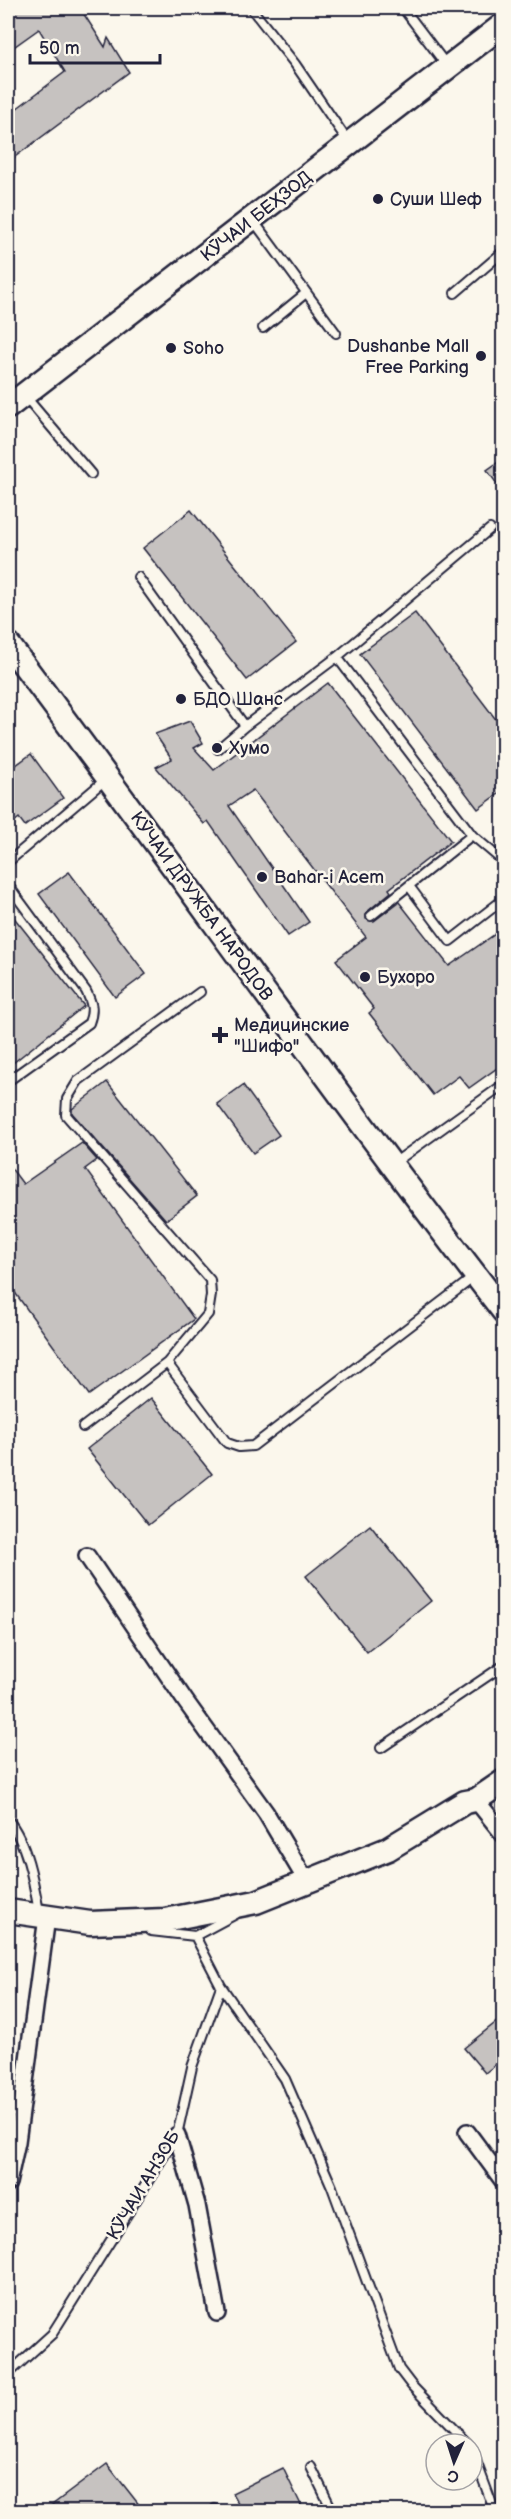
<svg xmlns="http://www.w3.org/2000/svg" width="511" height="2519" font-family="'Balsamiq Sans',sans-serif">
  <style>
    .building { fill: #c6c2c0; stroke: #22223b; stroke-width: 1.5 }
    .lines { fill: none; stroke-linecap: round; stroke-linejoin: round }
    .lane-casing { stroke: #22223b; stroke-width: 12 }
    .street-casing { stroke: #22223b; stroke-width: 20 }
    .secondary-casing { stroke: #22223b; stroke-width: 27 }
    .lane { stroke: #fbf7ec; stroke-width: 8 }
    .street { stroke: #fbf7ec; stroke-width: 15 }
    .secondary { stroke: #fbf7ec; stroke-width: 22 }
    .poi-dot { fill: #22223b; stroke: #fbf7ec; stroke-width: 2 }
    .labels { text-anchor: middle; stroke-width: 5; stroke-linejoin: round; paint-order: stroke }
    .poi-label { font-size: 18px; fill: #22223b; stroke: #fbf7ec; text-anchor: start }
    .street-label { font-size: 18px; fill: #22223b; stroke: #fbf7ec }
  </style>
  <rect width="100%" height="100%" fill="#fbf7ec"/>
  <filter id="ink" filterUnits="userSpaceOnUse"><feTurbulence type="fractalNoise" baseFrequency=".0167" numOctaves="2"/><feDisplacementMap in="SourceGraphic" scale="12" xChannelSelector="R" yChannelSelector="G"/><feConvolveMatrix kernelMatrix="1 2 1 2 8 2 1 2 1" color-interpolation-filters="sRGB"/></filter>
  <g filter="url(#ink)">
    <!-- building -->
    <path class="building" d="M19,8H80L105,47L108,38L129,72L8,162V115L65,72L39,29L8,51V15Z
      M504,458V494L487,470Z
      M191,510L296,642L247,680L143,548Z
      M415,613L504,730V790L478,809L360,654Z
      M328,683L451,841L389,889L391,892L367,912L366,919L374,921L399,902L449,966L504,928V1063L469,1088L459,1076L433,1095L369,1013L374,1009L336,960L366,937L253,790L229,806L309,922L288,936L208,821L204,824L156,767L172,759L155,734L190,721L203,743L194,748L214,770Z
      M31,754L63,798L25,826L19,818L8,827V771Z
      M69,872L146,974L115,997L39,894Z
      M8,910L84,1006L8,1067Z
      M107,1082L197,1196L166,1220L72,1113V1109Z
      M243,1085L279,1135L253,1153L217,1104Z
      M82,1143L97,1160L85,1169L194,1319L89,1395L8,1283V1164L23,1184Z
      M151,1398L212,1474L148,1525L87,1449Z
      M370,1525L431,1601L367,1652L306,1576Z
      M504,2016V2058L485,2073L464,2048Z
      M107,2464L144,2511H44Z
      M283,2468L304,2511H242L232,2493Z"/>
    <g class="lines">
      <defs>
        <path id="lane" d="M251,8L295,64L347,140
          M403,8L447,66
          M253,220L336,333
          M455,293L504,251
          M263,328L306,293
          M25,396L91,474
          M138,577L245,726
          M337,657L490,529
          M218,749L245,726L337,657L472,835
          M8,862L105,780
          M8,885L86,991C92,1003 94,1010 89,1023L8,1081
          M409,886L450,941L504,899
          M371,916L472,835L504,862
          M394,1163L504,1084
          M167,1363L227,1443L239,1447L253,1446L474,1277
          M83,1427L167,1363L208,1314L211,1295L210,1280L66,1115L67,1099L78,1081L200,992
          M381,1748L504,1665
          M8,1820C27,1842 34,1884 39,1912
          M195,1936L236,1914
          M221,1986L285,2079L332,2187L399,2369L412,2386L468,2444
          M8,2374L52,2334L177,2135L192,2067L221,1986L195,1936L151,1931
          M472,2450L495,2512
          M311,2467L333,2512
          M215,2509L216,2512"/>
        <path id="street" d="M87,1556L186,1702L266,1813L307,1882
          M476,1800L504,1835
          M467,2132L504,2182
          M177,2135L197,2205L217,2313
          M8,2183L17,2142L47,1917"/>
        <path id="secondary" d="M8,407L504,24
          M8,644C175,865 334,1093 504,1312
          M8,1911L90,1923L165,1920L256,1902L388,1849L465,1802L476,1800L504,1781"/>
      </defs>
      <!-- lane casing -->
      <use href="#lane" class="lane-casing"/>
      <!-- street casing -->
      <use href="#street" class="street-casing"/>
      <!-- secondary casing -->
      <use href="#secondary" class="secondary-casing"/>
      <!-- lane -->
      <use href="#lane" class="lane"/>
      <!-- street -->
      <use href="#street" class="street"/>
      <!-- secondary -->
      <use href="#secondary" class="secondary"/>
    </g>
  </g>
  <!-- markers -->
  <g class="poi-dot">
    <circle cx="378" cy="199" r="6"/>
    <circle cx="171" cy="348" r="6"/>
    <circle cx="481" cy="356" r="6"/>
    <circle cx="181" cy="699" r="6"/>
    <circle cx="217" cy="748" r="6"/>
    <circle cx="262" cy="877" r="6"/>
    <circle cx="365" cy="977" r="6"/>
    <path d="M217 1026h6v6h6v6h-6v6h-6v-6h-6v-6h6z"/>
  </g>
  <g class="labels">
    <!-- poi labels -->
    <g class="poi-label">
      <text x="390" y="205">Суши Шеф</text>
      <text x="469" y="352" text-anchor="end">Dushanbe Mall<tspan x="469" dy="21">Free Parking</tspan></text>
      <text x="183" y="354">Soho</text>
      <text x="193" y="705">БДО Шанс</text>
      <text x="229" y="754">Хумо</text>
      <text x="274" y="883">Bahar-i Acem</text>
      <text x="377" y="983">Бухоро</text>
      <text x="234" y="1031">Медицинские<tspan x="234" dy="21">"Шифо"</tspan></text>
    </g>
    <!-- street labels -->
    <g class="street-label">
      <text transform="translate(256 216) rotate(-38)" y="6">КӮЧАИ БЕҲЗОД</text>
      <text transform="translate(202 906) rotate(54)" y="6">КӮЧАИ ДРУЖБА НАРОДОВ</text>
      <text transform="translate(143 2185) rotate(-59)" y="6">КӮЧАИ АНЗОБ</text>
    </g>
  </g>
  <!-- margin -->
  <rect width="511" height="2519" fill="none" stroke="#fbf7ec" stroke-width="30"/>
  <rect x="15" y="15" width="481" height="2489" fill="none" stroke="#22223b" stroke-width="2" filter="url(#ink)"/>
  <!-- north arrow -->
  <g transform="translate(454 2462) rotate(183)"><circle r="28" fill="#fbf7ec" stroke="#a4a2a5" stroke-width="1.5"/>
  <path d="M0-4.5L10 22L0 15L-10 22Z" fill="#22223b"/>
  <text y="-9" font-size="16" font-weight="bold" text-anchor="middle" fill="#22223b">С</text>
  </g>
  <!-- scale -->
  <path d="M30 54v9h130v-9" fill="none" stroke="#22223b" stroke-width="3"/>
  <text x="39" y="54" font-size="18" fill="#22223b" stroke="#fbf7ec" stroke-width="4.5" paint-order="stroke">50 m</text>
</svg>
